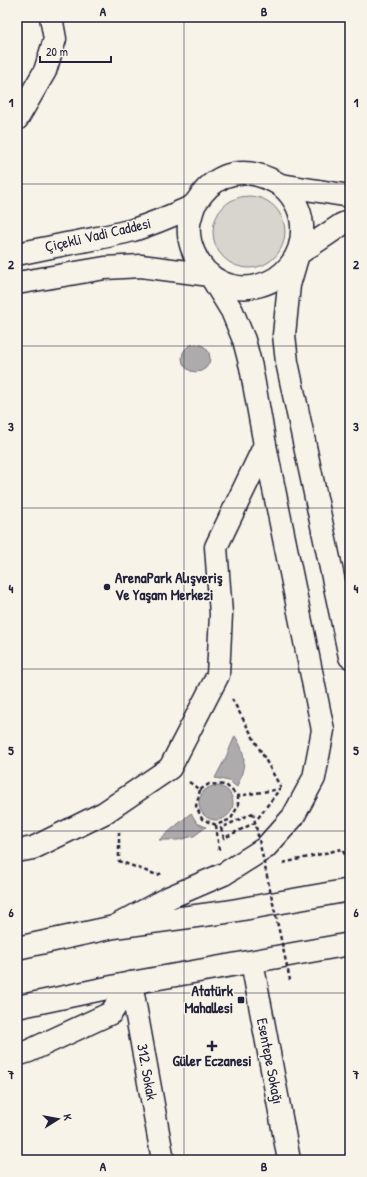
<svg xmlns="http://www.w3.org/2000/svg" width="367" height="1177" font-family="'Patrick Hand',sans-serif">
  <style>
    .green { fill: #d8d5cf; stroke: #7d7c85 }
    .water { fill: #aeabad; stroke: #76747f }
    .lines { fill: none; stroke-linecap: round; stroke-linejoin: round }
    .minor-casing { stroke: #22223b; stroke-width: 25 }
    .major-casing { stroke: #22223b; stroke-width: 25 }
    .path { stroke: #22223b; stroke-width: 2.5; stroke-dasharray: 4 3; stroke-linecap: butt }
    .minor { stroke: #f7f3e8; stroke-width: 22 }
    .major { stroke: #f7f3e8; stroke-width: 22 }
    .path-bridge { stroke: #22223b; stroke-width: 2.5; stroke-dasharray: 4 3; stroke-linecap: butt }
    .grid { fill: none; stroke: #22223b; stroke-width: 1; stroke-opacity: 0.55 }
    .poi-dot { fill: #22223b; stroke: #f7f3e8; stroke-width: 1.5 }
    .labels { text-anchor: middle; stroke-width: 3; stroke-linejoin: round; paint-order: stroke }
    .street-label { font-size: 15px; fill: #22223b; stroke: #f7f3e8 }
    .poi-label { font-size: 15px; font-weight: bold; fill: #22223b; stroke: #f7f3e8; text-anchor: start }
    .neatline { fill: none; stroke: #22223b; stroke-width: 1.5 }
    .grid-label { font-size: 13px; text-anchor: middle; font-weight: bold; fill: #22223b }
  </style>
  <rect width="100%" height="100%" fill="#f7f3e8"/>
  <filter id="ink" filterUnits="userSpaceOnUse"><feTurbulence type="fractalNoise" baseFrequency=".025" numOctaves="2"/><feDisplacementMap in="SourceGraphic" scale="8" xChannelSelector="R" yChannelSelector="G"/><feConvolveMatrix kernelMatrix="1 2 1 2 8 2 1 2 1" color-interpolation-filters="sRGB"/></filter>
  <g filter="url(#ink)">
    <!-- green -->
    <path class="green" d="M213 232a36 36 0 1 1 72 0a36 36 0 1 1-72 0Z"/>
    <!-- water -->
    <path class="water" d="M182 358a14 14 0 1 1 28 0a14 14 0 1 1-28 0Z
      M235,736C248,756 245,766 237,787L229,781L215,778L226,757Z
      M199 803a17 17 0 1 1 34 0a17 17 0 1 1-34 0Z
      M191,813L197,823L206,827L194,836L178,840H159Z"/>
    <g class="lines">
      <defs>
        <path id="minor" d="M17,119L45,71L55,39L51,17
          M281,185L350,196
          M17,254C41,249 65,244 88,240C103,237 118,234 133,230C152,224 171,216 189,208C196,205 198,199 203,193C210,184 222,176 233,174C249,171 263,175 277,183C291,191 301,209 302,225C306,290 219,312 194,253C190,244 188,234 189,224C190,218 192,212 194,206
          M298,254L341,225L350,221
          M17,283L105,268L141,266L210,275
          M17,851L33,848L104,813L170,768L218,675L221,614L216,547L265,445
          M252,962L289,1160
          M131,983L163,1160"/>
        <path id="major" d="M298,254L289,285L284,335L287,362L350,657
          M114,927L168,898L224,874L265,848L293,817L314,778L323,730L265,445L251,367L244,340L232,311L210,275
          M17,948L114,927L226,912L350,890
          M17,1007L131,983L350,944
          M17,1055L29,1051L111,1013L131,983"/>
      </defs>
      <!-- minor casing -->
      <use href="#minor" class="minor-casing"/>
      <!-- major casing -->
      <use href="#major" class="major-casing"/>
      <!-- path -->
      <path class="path" d="M232,699L281,788
        M189,782L200,790L209,784L226,785L238,796L280,789
        M200,790L196,806L202,819L216,825
        M253,813L221,828L224,838L254,823
        M258,818L279,790
        M119,832V861L157,875L162,873
        M219,850L216,825L231,819L238,806V796
        M283,863L342,849L350,864"/>
      <!-- minor -->
      <use href="#minor" class="minor"/>
      <!-- major -->
      <use href="#major" class="major"/>
      <!-- path-bridge -->
      <path class="path-bridge" d="M253,813L290,980"/>
    </g>
  </g>
  <!-- grid -->
  <path class="grid" d="M184,17V1160M17,184H350M17,346H350M17,508H350M17,669H350M17,831H350M17,993H350"/>
  <!-- markers -->
  <g class="poi-dot">
    <circle cx="107" cy="587" r="4"/>
    <rect x="237" y="996" width="8" height="8" rx="2"/>
    <path d="M210 1040h4v4h4v4h-4v4h-4v-4h-4v-4h4z"/>
  </g>
  <g class="labels">
    <!-- street labels -->
    <g class="street-label">
      <text transform="translate(98 235) rotate(-13)" y="5">Çiçekli Vadi Caddesi</text>
      <text transform="translate(270 1061) rotate(79)" y="5">Esentepe Sokağı</text>
      <text transform="translate(147 1072) rotate(80)" y="5">312. Sokak</text>
    </g>
    <!-- poi labels -->
    <g class="poi-label">
      <text x="115" y="583">ArenaPark Alışveriş<tspan x="115" dy="17">Ve Yaşam Merkezi</tspan></text>
      <text x="233" y="996" text-anchor="end">Atatürk<tspan x="233" dy="17">Mahallesi</tspan></text>
      <text x="212" y="1066" text-anchor="middle">Güler Eczanesi</text>
    </g>
  </g>
  <!-- margin -->
  <rect width="367" height="1177" fill="none" stroke="#f7f3e8" stroke-width="44"/>
  <!-- north arrow -->
  <g transform="translate(58 1119) rotate(79)" stroke="#f7f3e8" stroke-width="3" paint-order="stroke">
  <path d="M0-3L7 15L0 10L-7 15Z" fill="#22223b"/>
  <text y="-6" font-size="11" font-weight="bold" text-anchor="middle" fill="#22223b">K</text>
  </g>
  <!-- scale -->
  <path d="M40 56v6h71v-6" fill="none" stroke="#22223b" stroke-width="2"/>
  <text x="46" y="56" font-size="12" fill="#22223b" stroke="#f7f3e8" stroke-width="3" paint-order="stroke">20 m</text>
  <rect x="22" y="22" width="323" height="1133" class="neatline"/>
  <g class="grid-label">
    <text x="103" y="16">A</text>
    <text x="264" y="16">B</text>
    <text x="11" y="107">1</text>
    <text x="356" y="107">1</text>
    <text x="11" y="269">2</text>
    <text x="356" y="269">2</text>
    <text x="11" y="431">3</text>
    <text x="356" y="431">3</text>
    <text x="11" y="593">4</text>
    <text x="356" y="593">4</text>
    <text x="11" y="755">5</text>
    <text x="356" y="755">5</text>
    <text x="11" y="917">6</text>
    <text x="356" y="917">6</text>
    <text x="11" y="1079">7</text>
    <text x="356" y="1079">7</text>
    <text x="103" y="1171">A</text>
    <text x="264" y="1171">B</text>
  </g>
</svg>
